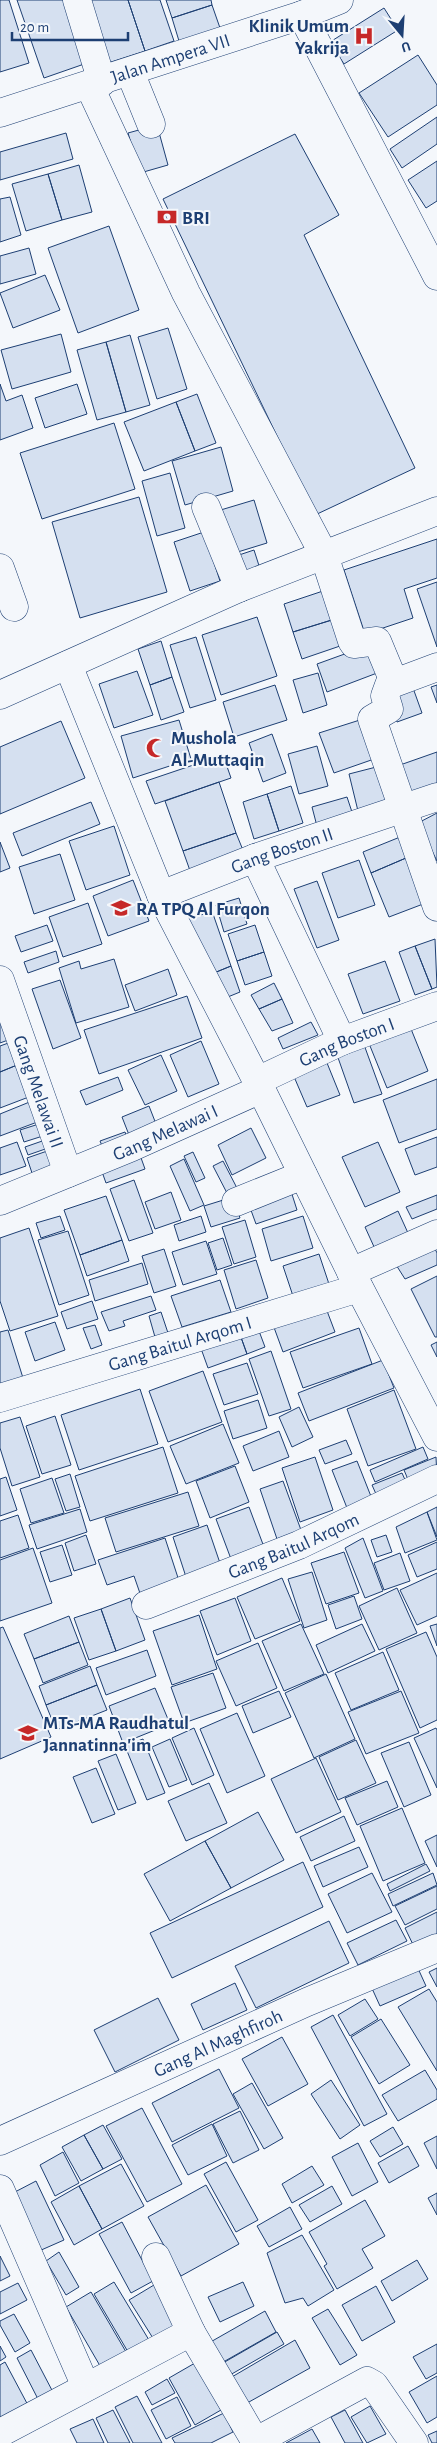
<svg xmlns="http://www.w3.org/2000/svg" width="437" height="2443" font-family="'Alegreya Sans',sans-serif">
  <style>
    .building { fill: #d5e0f0; stroke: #1d3f73 }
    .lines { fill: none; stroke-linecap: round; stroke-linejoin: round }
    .minor-casing { stroke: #1d3f73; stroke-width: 29 }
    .minor { stroke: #f4f7fb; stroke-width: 28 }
    .labels { text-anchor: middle; stroke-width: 4; stroke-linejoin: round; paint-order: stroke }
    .poi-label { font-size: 19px; font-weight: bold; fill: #1d3f73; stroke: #f4f7fb; text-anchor: start }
    .street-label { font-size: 19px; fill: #1d3f73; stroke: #f4f7fb }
  </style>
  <rect width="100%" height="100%" fill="#f4f7fb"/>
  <!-- building -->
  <path class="building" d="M0,0H9L29,63L0,72Z
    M17,0H68L90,62L44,78Z
    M87,0H128L145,51L108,63Z
    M128,0H160L174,41L145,51Z
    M166,0H211L212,5L172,18Z
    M212,5L220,28L179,41L172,18Z
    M384,8L398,30L344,64L330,42Z
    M418,55L437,85V105L388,137L359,93Z
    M437,117V144L402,168L390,149Z
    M157,125L168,165L140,173L128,133Z
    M66,133L73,159L0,180V152Z
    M295,134L339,215L304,235L415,468L315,515L163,199Z
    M437,161V201L426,208L408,180Z
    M79,165L92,212L62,220L48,174Z
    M48,174L62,220L26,231L12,184Z
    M10,197L21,235L0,242V199Z
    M109,226L139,310L78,333L48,248Z
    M29,248L36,274L0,284V256Z
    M45,275L60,310L13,328L0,293Z
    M168,328L187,389L157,399L138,337Z
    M61,334L71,372L12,389L1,350Z
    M130,335L150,405L126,412L106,342Z
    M106,342L126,412L97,420L77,350Z
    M0,384L6,401L22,395L33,428L0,440Z
    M77,384L87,414L45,428L35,398Z
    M197,394L216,443L195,451L176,402Z
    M176,402L195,451L144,471L124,422Z
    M114,423L135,489L42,519L20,453Z
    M221,447L233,491L185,505L172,461Z
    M170,473L185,528L157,536L142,481Z
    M139,497L167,592L80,618L52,522Z
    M254,500L267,543L228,555L214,512Z
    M204,532L220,581L190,591L174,542Z
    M437,539V578L404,589L413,618L365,634L344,570Z
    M254,550L262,575L244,581L236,556Z
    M437,582V647L417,589Z
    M326,590L335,619L293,632L284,604Z
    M257,617L277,676L221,695L202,635Z
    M335,619L343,645L302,659L293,632Z
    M196,637L216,700L190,708L170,645Z
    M161,641L172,677L150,685L138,649Z
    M375,643L385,670L327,692L317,664Z
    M137,671L153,715L114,728L99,684Z
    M318,673L327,705L303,713L293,680Z
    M172,677L184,712L161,720L150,685Z
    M275,685L287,720L234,737L223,702Z
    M437,685V703L431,687Z
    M413,688L422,713L397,722L389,696Z
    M363,719L377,758L334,773L319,733Z
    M179,720L191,759L133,778L121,736Z
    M61,721L85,778L0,814V747Z
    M272,734L286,773L263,782L249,743Z
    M317,746L328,786L299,794L288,754Z
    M437,752V784L410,793L400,765Z
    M223,755L231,778L155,804L146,781Z
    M384,765L393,803L358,811L349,774Z
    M219,782L236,833L183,851L165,801Z
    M291,786L303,823L279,831L267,794Z
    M267,794L279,831L254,839L243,802Z
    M347,797L354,818L318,830L312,807Z
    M91,802L100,824L22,856L13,833Z
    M437,813V861L418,823Z
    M114,826L130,875L86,890L69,841Z
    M236,833L247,860L193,879L183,851Z
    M405,835L413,855L371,873L363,852Z
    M0,842L10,868L0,872Z
    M60,854L75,900L34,914L19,867Z
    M413,855L431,901L389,917L371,873Z
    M359,860L375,905L338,918L322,873Z
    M133,880L149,921L108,936L93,896Z
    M317,881L339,940L317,948L294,889Z
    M239,898L247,924L224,932L216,905Z
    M88,903L102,944L63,957L49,917Z
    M212,911L231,966L209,975L189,919Z
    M47,925L53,941L21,952L15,936Z
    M255,925L264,952L237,961L228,934Z
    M435,939L437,987L432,989L415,946Z
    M415,946L432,989L415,995L399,952Z
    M56,951L59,962L28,973L24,962Z
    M264,952L272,976L245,985L237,961Z
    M114,959L129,1007L76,1023L59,968L79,961L81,969Z
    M385,961L400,1001L363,1014L348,974Z
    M231,966L240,992L218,1001L209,975Z
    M168,969L177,995L135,1011L125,985Z
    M60,980L81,1038L53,1049L32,989Z
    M274,983L282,999L259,1009L251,995Z
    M187,996L202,1038L99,1074L84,1030Z
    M282,999L293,1023L272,1031L259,1009Z
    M0,1008L19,1036L0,1043Z
    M311,1022L318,1035L283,1049L278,1038Z
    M409,1024L428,1071L387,1088L368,1041Z
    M14,1041L22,1063L0,1072V1046Z
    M201,1041L219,1084L188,1097L170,1055Z
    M363,1042L382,1094L354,1103L336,1052Z
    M161,1055L177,1091L145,1105L128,1070Z
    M325,1058L340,1095L307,1107L292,1072Z
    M22,1063L34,1095L0,1108V1072Z
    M118,1077L123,1090L86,1105L80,1091Z
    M437,1079V1129L399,1143L383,1100Z
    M32,1101L40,1121L0,1136V1114Z
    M149,1106L158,1129L131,1140L122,1117Z
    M42,1123L46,1135L24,1142L20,1130Z
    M251,1128L266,1158L232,1175L218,1145Z
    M125,1132L130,1145L105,1153L100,1141Z
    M437,1137V1167L415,1175L405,1149Z
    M48,1139L51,1147L28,1155L25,1147Z
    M17,1142L26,1166L0,1175V1148Z
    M378,1142L400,1192L365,1207L342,1157Z
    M53,1149L60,1171L34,1179L27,1158Z
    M193,1152L205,1178L196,1182L184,1156Z
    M140,1155L145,1169L106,1183L101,1169Z
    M184,1159L204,1205L190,1211L170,1166Z
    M223,1161L238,1190L228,1195L213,1166Z
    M134,1180L153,1233L129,1241L110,1189Z
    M290,1188L297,1210L256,1224L248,1202Z
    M171,1192L181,1220L155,1229L145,1202Z
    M437,1195V1209L412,1219L406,1207Z
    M106,1196L122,1240L80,1255L64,1210Z
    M233,1197L240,1218L211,1227L204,1206Z
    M398,1211L408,1233L375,1249L365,1227Z
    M60,1216L65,1230L41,1238L36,1223Z
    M201,1216L206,1232L179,1241L174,1225Z
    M303,1216L313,1248L271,1261L262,1229Z
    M245,1220L256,1257L234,1264L222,1227Z
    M29,1228L58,1316L10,1331L0,1301V1238Z
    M68,1231L89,1295L59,1305L38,1240Z
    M223,1238L232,1265L217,1270L208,1243Z
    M122,1240L129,1261L87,1276L80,1255Z
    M206,1241L217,1274L183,1285L172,1252Z
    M432,1242L437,1253V1265L405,1279L393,1260Z
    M164,1249L176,1286L154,1293L142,1256Z
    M319,1254L329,1284L293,1296L283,1266Z
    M256,1260L268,1298L236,1309L224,1270Z
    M142,1263L148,1284L95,1301L89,1280Z
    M437,1276V1337H435L411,1289Z
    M220,1280L231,1312L182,1327L171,1296Z
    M151,1296L156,1310L123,1321L125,1326L109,1331L101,1312Z
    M92,1301L98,1319L67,1329L61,1312Z
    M324,1303L335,1332L283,1352L272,1322Z
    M161,1312L168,1333L155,1337L149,1316Z
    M55,1322L65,1350L35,1361L25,1332Z
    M256,1323L265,1347L247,1354L238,1329Z
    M95,1325L102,1345L91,1349L83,1328Z
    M359,1328L372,1364L303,1388L290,1352Z
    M238,1329L247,1354L208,1368L199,1343Z
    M8,1330L23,1378L0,1385V1332Z
    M437,1342V1357L431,1345Z
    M271,1351L291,1409L269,1416L249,1359Z
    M383,1360L394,1388L309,1421L298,1393Z
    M247,1363L258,1394L224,1405L213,1374Z
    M203,1371L222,1422L168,1442L149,1391Z
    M140,1389L158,1444L79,1470L61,1415Z
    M394,1390L416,1449L368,1466L347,1409Z
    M258,1400L267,1428L233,1439L224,1411Z
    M299,1407L313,1437L292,1447L279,1417Z
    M55,1416L71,1465L42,1474L26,1426Z
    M20,1417L40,1477L12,1486L0,1448V1423Z
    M223,1424L239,1463L186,1484L170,1446Z
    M279,1431L289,1457L253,1471L243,1446Z
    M346,1440L352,1454L325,1464L319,1450Z
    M163,1447L178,1493L90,1521L75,1476Z
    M423,1447L428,1459L375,1482L370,1470Z
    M315,1457L333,1510L300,1522L282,1468Z
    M436,1457L437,1478L412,1489L404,1470Z
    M357,1461L374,1504L349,1513L332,1470Z
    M235,1466L249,1502L210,1518L196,1481Z
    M402,1473L410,1491L380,1503L372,1485Z
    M70,1474L80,1507L66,1511L55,1479Z
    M6,1477L17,1510L0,1516V1479Z
    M52,1478L64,1513L31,1523L20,1489Z
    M283,1481L301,1530L277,1539L260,1489Z
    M188,1492L199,1526L116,1552L105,1518Z
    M249,1507L267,1555L234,1567L216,1519Z
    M437,1507V1537L427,1512Z
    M80,1509L87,1532L37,1549L29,1525Z
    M427,1512L437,1540L405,1553L396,1527Z
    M18,1515L29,1548L0,1558V1521Z
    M207,1525L222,1569L187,1580L173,1537Z
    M86,1535L96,1564L74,1571L65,1543Z
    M386,1535L392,1552L377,1557L371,1540Z
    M165,1538L182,1590L143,1602L134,1576L107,1585L98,1560Z
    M363,1538L383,1591L365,1598L345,1548Z
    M437,1542V1569L417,1577L408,1555Z
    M62,1545L72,1575L50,1582L40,1552Z
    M33,1548L52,1603L0,1621V1560Z
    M344,1552L359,1593L326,1604L311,1563Z
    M400,1553L410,1581L384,1590L374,1563Z
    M312,1572L327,1620L304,1628L288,1579Z
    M437,1573V1616L417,1625L400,1590Z
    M282,1578L300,1621L255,1639L237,1597Z
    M397,1588L417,1633L379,1650L359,1606Z
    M354,1596L362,1619L336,1629L328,1605Z
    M130,1598L145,1640L116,1651L101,1609Z
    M235,1598L251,1641L217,1655L200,1611Z
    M101,1609L116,1651L89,1660L74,1618Z
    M199,1615L217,1669L172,1685L153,1631Z
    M69,1616L79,1642L34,1659L24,1634Z
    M301,1624L324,1674L284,1691L262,1641Z
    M362,1624L375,1651L328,1673L316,1645Z
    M437,1624V1646L430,1626Z
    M3,1627L51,1737L0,1759V1628Z
    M426,1632L437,1657V1720L420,1728L386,1649Z
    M79,1642L88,1665L43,1683L34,1659Z
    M258,1643L277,1688L236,1706L216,1661Z
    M147,1650L156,1676L106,1695L96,1668Z
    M383,1652L399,1690L351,1710L335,1673Z
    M90,1666L97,1685L46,1705L39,1686Z
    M213,1673L226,1708L184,1723L171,1687Z
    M326,1674L355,1739L314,1758L285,1693Z
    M97,1685L107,1710L56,1730L46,1705Z
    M155,1688L170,1724L123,1743L109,1706Z
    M279,1691L291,1717L253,1733L242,1706Z
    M401,1691L419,1733L366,1754L348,1712Z
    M237,1713L265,1776L227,1793L200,1729Z
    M194,1728L214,1775L192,1785L172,1738Z
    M436,1728L437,1730V1788L414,1738Z
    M143,1739L165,1793L147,1800L125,1746Z
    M170,1739L187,1780L169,1787L152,1747Z
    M356,1740L376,1783L338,1800L319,1757Z
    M409,1742L431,1795L404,1807L381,1753Z
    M116,1754L136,1803L118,1810L98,1761Z
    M316,1758L341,1812L296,1833L271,1779Z
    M96,1768L115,1814L92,1823L73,1777Z
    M387,1781L398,1807L357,1825L345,1798Z
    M209,1783L227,1823L186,1841L168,1801Z
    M402,1808L425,1863L383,1881L360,1826Z
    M258,1812L284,1860L231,1888L205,1841Z
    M344,1816L355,1841L311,1861L300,1837Z
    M437,1835V1867L425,1841Z
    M205,1841L231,1888L170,1921L144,1874Z
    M359,1847L368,1867L323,1887L314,1866Z
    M303,1862L323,1907L172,1978L150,1933Z
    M426,1864L430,1871L390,1891L387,1884Z
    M372,1873L392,1912L347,1933L328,1894Z
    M433,1873L437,1885L393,1906L388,1894Z
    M437,1886V1909L405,1925L395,1906Z
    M437,1912V1945L418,1955L405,1928Z
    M396,1920L407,1941L358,1965L347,1943Z
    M329,1921L349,1963L256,2008L235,1966Z
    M416,1964L426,1986L380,2006L370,1984Z
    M437,1968V1987L429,1972Z
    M235,1983L247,2010L203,2030L191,2004Z
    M429,1989L437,2002V2071L398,2007Z
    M158,1998L179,2040L115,2072L94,2030Z
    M365,1999L378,2019L350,2036L338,2015Z
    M333,2015L387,2114L364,2126L311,2027Z
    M381,2019L410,2065L379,2084L351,2037Z
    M282,2037L308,2084L268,2106L242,2059Z
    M219,2069L239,2108L172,2142L152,2103Z
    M425,2070L437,2090V2099L398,2121L382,2095Z
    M331,2080L360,2125L340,2139L311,2094Z
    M252,2083L283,2138L264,2149L233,2094Z
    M142,2108L182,2184L147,2202L106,2126Z
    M240,2111L259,2150L233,2163L213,2124Z
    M212,2124L227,2156L188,2175L172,2145Z
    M103,2125L122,2159L103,2169L84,2135Z
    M393,2127L403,2144L380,2157L370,2141Z
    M84,2135L103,2169L81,2181L62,2147Z
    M437,2136V2169L424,2143Z
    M358,2143L378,2182L352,2196L332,2157Z
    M408,2146L419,2166L389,2183L378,2163Z
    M63,2152L79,2183L55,2196L40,2165Z
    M226,2162L258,2220L236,2232L204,2174Z
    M121,2164L144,2206L102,2229L79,2186Z
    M312,2166L324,2185L292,2203L282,2184Z
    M36,2181L64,2240L39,2251L13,2193Z
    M206,2185L239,2244L181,2276L148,2217Z
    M79,2186L102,2229L74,2245L51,2202Z
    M332,2186L342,2204L310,2222L299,2205Z
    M437,2193V2215L428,2198Z
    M365,2200L385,2236L362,2249L373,2268L337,2289L324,2266L327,2264L309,2232Z
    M290,2207L302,2229L269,2247L257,2226Z
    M122,2222L153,2281L131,2293L99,2234Z
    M302,2235L334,2290L308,2306L303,2298L285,2303L267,2253Z
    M59,2252L79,2287L66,2295L46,2261Z
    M0,2256L10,2276L0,2281Z
    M417,2260L428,2279L392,2301L381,2281Z
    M114,2282L152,2345L131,2357L94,2294Z
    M243,2282L254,2306L220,2322L208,2297Z
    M18,2283L27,2300L0,2314V2292Z
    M154,2285L181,2327L156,2343L129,2300Z
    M376,2286L395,2322L362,2341L342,2305Z
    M91,2292L129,2357L103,2371L66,2307Z
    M328,2309L357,2355L340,2365L312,2318Z
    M265,2311L276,2332L218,2365L207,2344Z
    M14,2314L30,2343L15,2352L0,2325V2321Z
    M277,2332L284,2344L223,2379L216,2367Z
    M295,2340L310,2368L240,2407L225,2381Z
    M437,2344V2373L426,2379L413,2357Z
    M0,2346L6,2357L0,2361Z
    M31,2350L55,2396L40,2403L17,2358Z
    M5,2362L30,2409L0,2425V2365Z
    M195,2363L221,2410L195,2425L169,2378Z
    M437,2376V2417L427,2423L409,2392Z
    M167,2379L175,2393L152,2405L145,2392Z
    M137,2396L162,2443H133L115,2407Z
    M177,2397L191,2426L166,2439L151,2410Z
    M370,2406L386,2434L367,2443L351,2417Z
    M113,2410L130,2443H108L96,2418Z
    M345,2410L363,2443H345L331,2417Z
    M224,2413L233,2432L211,2443H175L172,2438Z
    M93,2419L104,2443H77L70,2429Z
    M312,2429L320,2443H286Z
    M437,2431V2443H432L428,2435Z"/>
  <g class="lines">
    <defs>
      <g id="minor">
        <path d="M77,0L102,82"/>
        <path d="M302,15L437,276"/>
        <path d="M130,72L151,124"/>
        <path d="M89,85L186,293L324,555L352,641L354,644L377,641L394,682"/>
        <path id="s1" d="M0,113L302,15L339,0"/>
        <path d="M206,507L239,588"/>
        <path d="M0,568L14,607"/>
        <path d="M68,665L161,895L257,1081L351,1272L437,1437"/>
        <path d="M437,667L389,685L385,696L389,709L372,719L437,907"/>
        <path d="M0,695L239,588L437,511"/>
        <path d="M255,858L342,1041"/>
        <path id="s2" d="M161,895L255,858L437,797"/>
        <path id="s3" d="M0,980L68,1173"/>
        <path id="s4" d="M257,1081L342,1041L437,1006"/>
        <path id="s5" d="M0,1201L132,1147L261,1089"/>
        <path d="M236,1202L303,1175"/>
        <path d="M351,1272L437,1234"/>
        <path id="s6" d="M0,1398L359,1288"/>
        <path id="s7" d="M146,1605L299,1545L437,1479"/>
        <path id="s8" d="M0,2141L307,2002L437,1948"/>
        <path d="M0,2189L86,2387"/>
        <path d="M156,2257L191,2332"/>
        <path d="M0,2433L191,2332L254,2439L262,2438L367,2381L374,2385L414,2443"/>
      </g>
    </defs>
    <!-- minor casing -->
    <use href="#minor" class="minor-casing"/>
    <!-- minor -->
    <use href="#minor" class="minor"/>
  </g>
  <!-- icons -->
  <defs>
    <symbol id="hospital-bare" viewBox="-9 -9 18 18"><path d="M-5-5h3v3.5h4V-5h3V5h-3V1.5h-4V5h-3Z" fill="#c62828" stroke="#f4f7fb" stroke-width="2.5" paint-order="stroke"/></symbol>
    <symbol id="bank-bare" viewBox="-9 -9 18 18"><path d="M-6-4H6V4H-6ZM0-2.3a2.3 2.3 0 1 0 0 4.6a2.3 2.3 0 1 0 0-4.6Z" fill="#c62828" stroke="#f4f7fb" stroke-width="2.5" paint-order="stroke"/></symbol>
    <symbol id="mosque-bare" viewBox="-9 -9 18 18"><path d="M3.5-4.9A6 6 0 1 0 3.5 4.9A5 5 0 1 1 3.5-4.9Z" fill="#c62828" stroke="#f4f7fb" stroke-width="2.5" paint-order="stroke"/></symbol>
    <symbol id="school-bare" viewBox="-9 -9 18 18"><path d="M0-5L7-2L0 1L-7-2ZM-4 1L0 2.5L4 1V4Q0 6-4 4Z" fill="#c62828" stroke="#f4f7fb" stroke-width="2.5" paint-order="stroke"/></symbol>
  </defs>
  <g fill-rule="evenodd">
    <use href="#hospital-bare" x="350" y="22" width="28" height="28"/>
    <use href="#bank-bare" x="153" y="203" width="28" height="28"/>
    <use href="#mosque-bare" x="142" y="734" width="28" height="28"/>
    <use href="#school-bare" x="107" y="894" width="28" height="28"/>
    <use href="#school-bare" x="14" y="1719" width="28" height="28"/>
  </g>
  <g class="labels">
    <!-- poi labels -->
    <g class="poi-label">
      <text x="349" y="32" text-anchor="end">Klinik Umum<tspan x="349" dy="22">Yakrija</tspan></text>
      <text x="182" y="224">BRI</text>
      <text x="171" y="744">Mushola<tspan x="171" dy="22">Al-Muttaqin</tspan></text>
      <text x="136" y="915">RA TPQ Al Furqon</text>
      <text x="43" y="1729">MTs-MA Raudhatul<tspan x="43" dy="22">Jannatinna'im</tspan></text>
    </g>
    <!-- street labels -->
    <g class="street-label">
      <text dy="7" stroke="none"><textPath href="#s1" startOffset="179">Jalan Ampera VII</textPath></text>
      <text dy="7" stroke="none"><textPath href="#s2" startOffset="129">Gang Boston II</textPath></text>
      <text dy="7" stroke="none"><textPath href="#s4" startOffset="98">Gang Boston I</textPath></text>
      <text dy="7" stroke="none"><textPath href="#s3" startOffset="118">Gang Melawai II</textPath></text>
      <text dy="7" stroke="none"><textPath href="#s5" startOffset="179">Gang Melawai I</textPath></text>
      <text dy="7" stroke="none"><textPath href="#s6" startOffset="188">Gang Baitul Arqom I</textPath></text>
      <text dy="7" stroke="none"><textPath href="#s7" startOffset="159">Gang Baitul Arqom</textPath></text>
      <text dy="7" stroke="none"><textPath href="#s8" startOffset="239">Gang Al Maghfiroh</textPath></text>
    </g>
  </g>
  <!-- north arrow -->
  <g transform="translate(402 35) rotate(162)" stroke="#f4f7fb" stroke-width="4" paint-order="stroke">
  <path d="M0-4L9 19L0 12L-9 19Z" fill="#1d3f73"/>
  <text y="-8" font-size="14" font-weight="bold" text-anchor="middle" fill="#1d3f73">U</text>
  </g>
  <!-- scale -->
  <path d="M12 32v8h116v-8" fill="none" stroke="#1d3f73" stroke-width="2.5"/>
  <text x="20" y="32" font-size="15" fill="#1d3f73" stroke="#f4f7fb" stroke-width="4" paint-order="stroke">20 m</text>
</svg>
